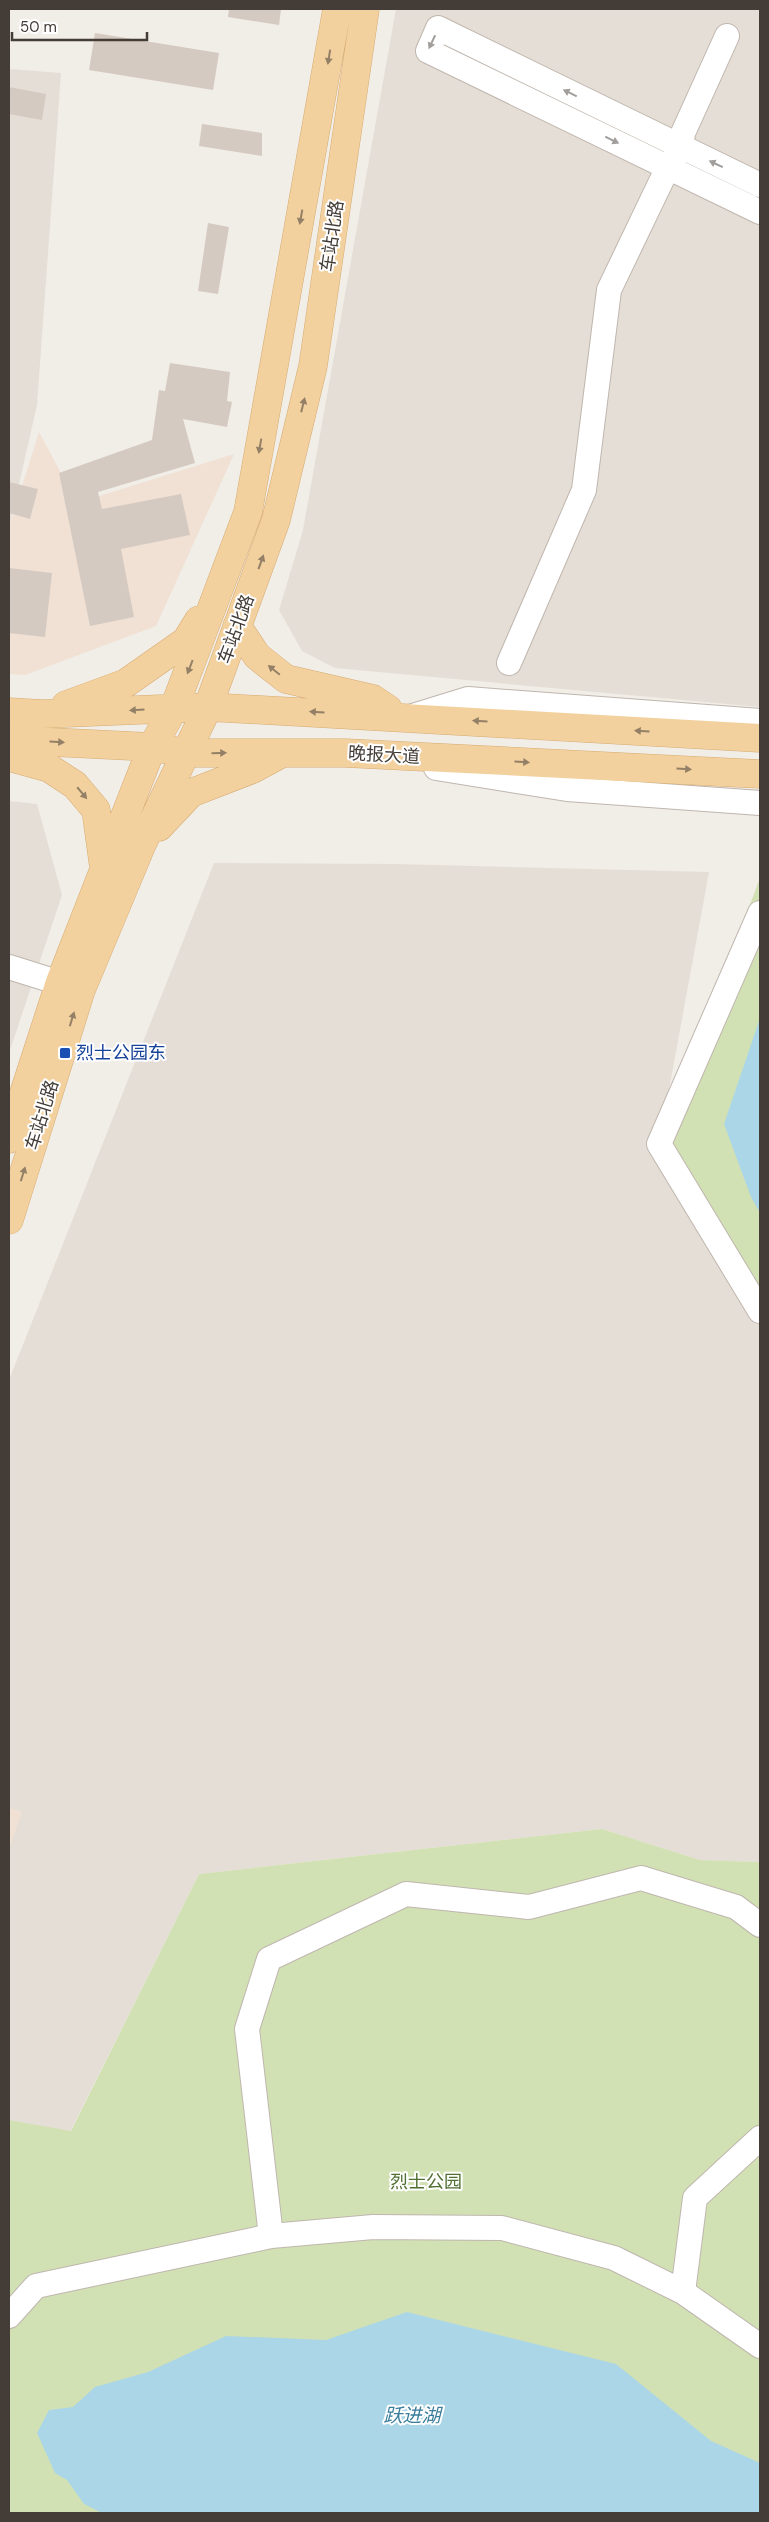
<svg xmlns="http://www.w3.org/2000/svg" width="769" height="2522" font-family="'DM Sans','Noto Sans SC',sans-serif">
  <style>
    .residential { fill: #e5ded6 }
    .commercial { fill: #f1e1d4 }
    .green { fill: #d2e1b4 }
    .water { fill: #aad6e8 }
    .building { fill: #d5cac1 }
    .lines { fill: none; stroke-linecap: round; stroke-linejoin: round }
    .minor-casing { stroke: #bfb6ae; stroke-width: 26 }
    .major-casing { stroke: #d6ab71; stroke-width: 29 }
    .minor { stroke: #fff; stroke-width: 24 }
    .major { stroke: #f3d19f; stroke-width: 28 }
    .oneway { fill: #a29e9b }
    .oneway2 { fill: #938066 }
    .transit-dot { fill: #1a4fb4; stroke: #fff; stroke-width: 2 }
    .labels { text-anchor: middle; stroke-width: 4; stroke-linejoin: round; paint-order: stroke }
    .street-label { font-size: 18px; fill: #443d37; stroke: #fff }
    .transit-label { font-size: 18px; fill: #164399; stroke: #fff; text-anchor: start }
    .park-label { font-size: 18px; fill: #506f31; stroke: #fff }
    .water-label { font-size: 19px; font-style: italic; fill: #3a7e9c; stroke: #fff }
  </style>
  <rect width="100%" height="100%" fill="#f1ede7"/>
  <!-- residential -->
  <path class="residential" d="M396,9H760V707L335,668L302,651L279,610L303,530Z
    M9,69L61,73L37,405L9,528Z
    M9,801L37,804L62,895L9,1053Z
    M214,863L395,864L709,872L659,1144L760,1311V1862L700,1860L602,1829L199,1874L70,2132L9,2120V1849L21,1812L9,1808V1380Z"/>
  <!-- commercial -->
  <path class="commercial" d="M39,432L77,503L234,454L156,626L25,675L9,674V528Z
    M9,1808L22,1812L9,1849Z"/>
  <!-- green -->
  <path class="green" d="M760,878V1311L659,1144Z
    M602,1829L700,1860L760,1862V2513H9V2120L71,2131L199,1874Z"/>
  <!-- water -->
  <path class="water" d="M760,1018V1213L751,1197L724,1124Z
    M407,2312L616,2364L711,2441L760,2463V2513H102L84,2504L67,2480L55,2473L37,2433L49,2410L73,2407L95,2387L148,2372L226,2336L326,2340Z"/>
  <!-- building -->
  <path class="building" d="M229,9H281L279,25L228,17Z
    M95,33L219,53L213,90L89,70Z
    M9,87L46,94L42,120L9,114Z
    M202,124L262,133V156L199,146Z
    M208,223L229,227L218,294L198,291Z
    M170,363L230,372L227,401L232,402L227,427L183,419L195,463L98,492L102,509L181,494L190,535L121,549L134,617L90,626L59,473L152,440L159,390L165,391Z
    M9,482L38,489L30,519L9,513Z
    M9,568L52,573L45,637L9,633Z"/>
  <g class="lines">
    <defs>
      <path id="minor" d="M760,185L438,28L428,51L760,212
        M509,663L584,490L609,290L668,167L681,148L683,133L727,36
        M413,716L468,699L760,721
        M436,768L567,789L760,803
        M760,913L659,1144L760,1311
        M9,967L76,988
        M271,2236L247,2029L269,1959L406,1894L529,1907L641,1878L736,1907L760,1925
        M683,2292L695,2198L760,2138
        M9,2316L36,2286L271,2236L373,2227L502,2228L614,2258L683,2292L760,2346"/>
      <path id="major" d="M237,626L257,656L286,679L373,699L388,709
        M66,705L126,683L186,641L199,620
        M9,712L42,714L208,707L760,738
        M9,740L152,747L186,753H345L760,774
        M9,757L49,768L75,785L96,810L104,868
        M159,827L191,793L253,769L279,755
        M9,1139L60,982L152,747L174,708L248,512L337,9
        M9,1220L81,990L142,844L208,707L276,520L313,366L365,9"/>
    </defs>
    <!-- minor casing -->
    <use href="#minor" class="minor-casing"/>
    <!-- major casing -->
    <use href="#major" class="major-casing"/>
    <!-- minor -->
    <use href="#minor" class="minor"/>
    <!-- major -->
    <use href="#major" class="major"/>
  </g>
  <!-- one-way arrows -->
  <defs><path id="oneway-solid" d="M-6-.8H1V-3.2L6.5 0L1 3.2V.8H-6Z" transform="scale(1.25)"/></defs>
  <g class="oneway">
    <use href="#oneway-solid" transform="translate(432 42) rotate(115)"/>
    <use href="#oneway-solid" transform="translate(570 93) rotate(-154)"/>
    <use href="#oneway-solid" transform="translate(612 140) rotate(26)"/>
    <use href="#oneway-solid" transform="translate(716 164) rotate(-155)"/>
  </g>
  <g class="oneway2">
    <use href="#oneway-solid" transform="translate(329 57) rotate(99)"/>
    <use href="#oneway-solid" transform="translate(301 217) rotate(100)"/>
    <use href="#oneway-solid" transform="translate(303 405) rotate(-76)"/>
    <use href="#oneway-solid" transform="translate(260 446) rotate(100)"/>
    <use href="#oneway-solid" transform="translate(261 562) rotate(-70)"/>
    <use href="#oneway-solid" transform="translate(190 667) rotate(111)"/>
    <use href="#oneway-solid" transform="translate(274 670) rotate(-141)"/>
    <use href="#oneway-solid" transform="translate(137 710) rotate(177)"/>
    <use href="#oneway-solid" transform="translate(317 712) rotate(-177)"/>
    <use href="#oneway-solid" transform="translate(480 721) rotate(-177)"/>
    <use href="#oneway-solid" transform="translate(642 731) rotate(-177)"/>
    <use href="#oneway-solid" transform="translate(57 742) rotate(3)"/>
    <use href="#oneway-solid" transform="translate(219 753) rotate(-1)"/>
    <use href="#oneway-solid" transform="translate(522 762) rotate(3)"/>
    <use href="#oneway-solid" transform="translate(684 769) rotate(3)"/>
    <use href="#oneway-solid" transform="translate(82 793) rotate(50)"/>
    <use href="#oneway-solid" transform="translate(72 1019) rotate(-73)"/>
    <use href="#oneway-solid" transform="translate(23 1174) rotate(-73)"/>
  </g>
  <!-- markers -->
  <rect class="transit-dot" x="59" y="1047" width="12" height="12" rx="2.5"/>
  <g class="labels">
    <!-- street labels -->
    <g class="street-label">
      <text transform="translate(332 236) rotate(-82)" y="6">车站北路</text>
      <text transform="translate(236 629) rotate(-70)" y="6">车站北路</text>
      <text transform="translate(384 755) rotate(3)" y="6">晚报大道</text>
      <text transform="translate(42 1115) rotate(-73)" y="6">车站北路</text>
    </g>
    <!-- transit labels -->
    <g class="transit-label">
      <text x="76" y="1059">烈士公园东</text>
    </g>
    <!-- park labels -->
    <g class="park-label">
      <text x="426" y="2188">烈士公园</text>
    </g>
    <!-- water labels -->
    <g class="water-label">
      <text x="412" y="2422">跃进湖</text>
    </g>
  </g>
  <!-- border -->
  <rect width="769" height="2522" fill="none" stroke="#443d37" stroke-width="20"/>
  <!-- scale -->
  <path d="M12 32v8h135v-8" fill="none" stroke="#443d37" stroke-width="2.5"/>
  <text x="20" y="32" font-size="15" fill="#443d37" stroke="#ffffff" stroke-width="4" paint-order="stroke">50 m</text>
</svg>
